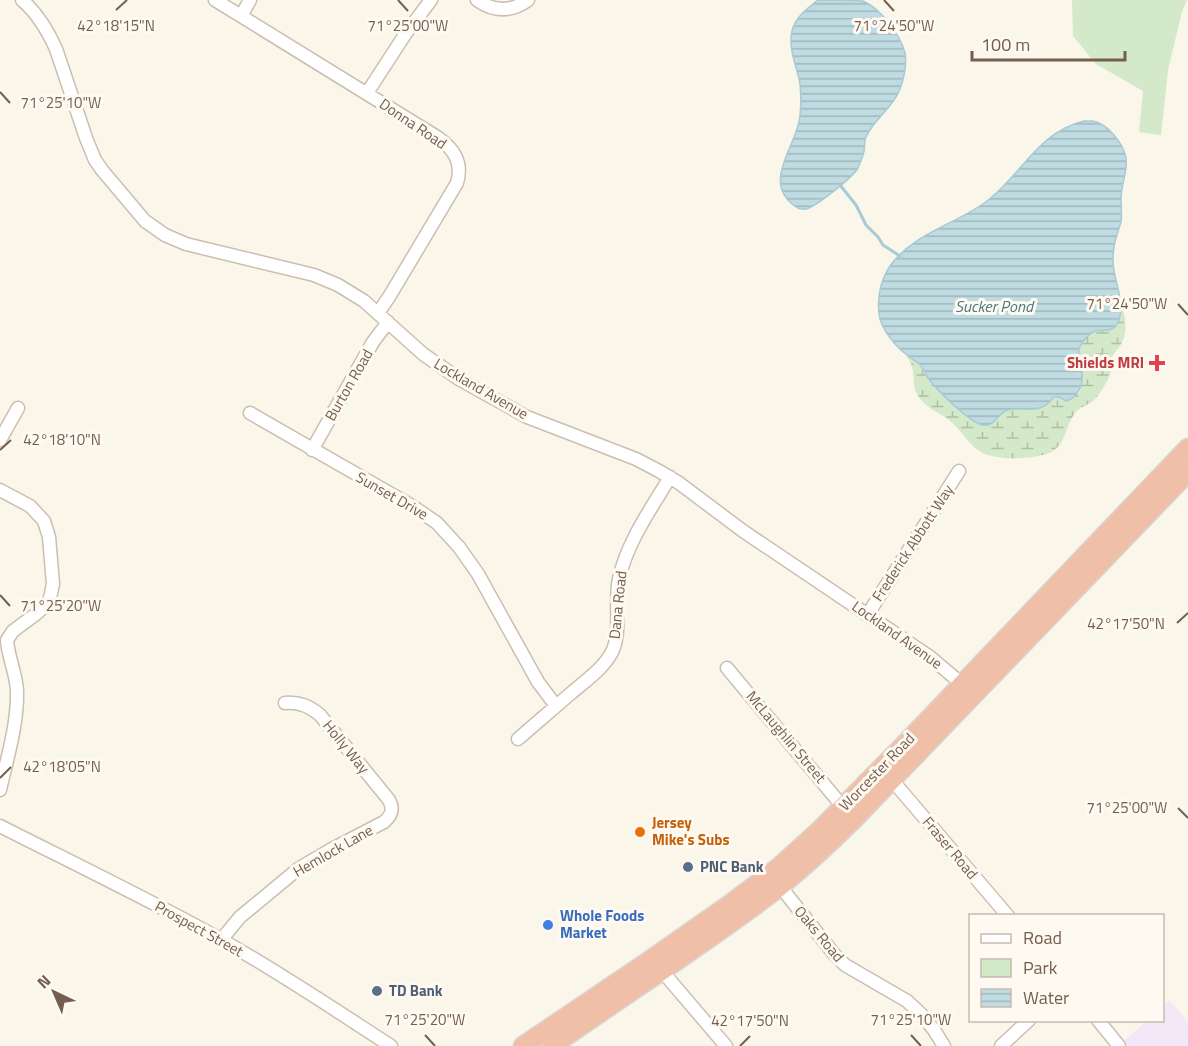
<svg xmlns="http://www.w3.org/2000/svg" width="1188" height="1046" font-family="'Titillium Web',sans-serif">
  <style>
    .education { fill: #f3e7f8 }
    .wetland { fill: url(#wetland-marsh) }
    .park { fill: #d4e8ca }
    .water { fill: url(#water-rules); stroke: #a7cad4; stroke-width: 1.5 }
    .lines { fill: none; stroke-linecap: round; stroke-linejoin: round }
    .stream { stroke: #a7cad4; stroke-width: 3 }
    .minor-casing { stroke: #ccbeb1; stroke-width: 15 }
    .highway-casing { stroke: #dbd5d1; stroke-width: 21 }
    .minor { stroke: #fff; stroke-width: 12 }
    .highway { stroke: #efbfa7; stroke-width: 18 }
    .ticks { fill: none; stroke: #745f4f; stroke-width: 2 }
    .health-dot { fill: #e0444e; stroke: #fef9f1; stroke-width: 2 }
    .food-dot { fill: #e8710a; stroke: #fef9f1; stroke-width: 2 }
    .service-dot { fill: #5c6f8a; stroke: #fef9f1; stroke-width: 2 }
    .shop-dot { fill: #3f7fe0; stroke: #fef9f1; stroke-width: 2 }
    .labels { text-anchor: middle; stroke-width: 6; stroke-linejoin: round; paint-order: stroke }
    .street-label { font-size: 15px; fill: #745f4f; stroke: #fef9f1 }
    .health-label { font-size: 15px; font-weight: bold; fill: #be3a42; stroke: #fef9f1; text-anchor: end }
    .food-label { font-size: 15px; font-weight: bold; fill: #c56008; stroke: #fef9f1; text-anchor: start }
    .service-label { font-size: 15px; font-weight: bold; fill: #4e5e75; stroke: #fef9f1; text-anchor: start }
    .shop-label { font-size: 15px; font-weight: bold; fill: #366cbe; stroke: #fef9f1; text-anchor: start }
    .water-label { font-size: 16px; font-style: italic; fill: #4b7785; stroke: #fef9f1 }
    .ticks-label { font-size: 15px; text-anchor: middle; fill: #745f4f; stroke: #fef9f1; stroke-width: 6; stroke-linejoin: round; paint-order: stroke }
  </style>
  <defs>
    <pattern id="wetland-marsh" width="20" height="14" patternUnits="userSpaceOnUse" patternTransform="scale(1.5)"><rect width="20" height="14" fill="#d4e8ca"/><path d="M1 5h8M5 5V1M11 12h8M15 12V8" fill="none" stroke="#b1bfa6"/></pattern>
    <pattern id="water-rules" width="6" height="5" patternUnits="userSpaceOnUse" patternTransform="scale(1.5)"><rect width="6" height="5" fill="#c0dce3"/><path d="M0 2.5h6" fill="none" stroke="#a1b6ba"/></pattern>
  </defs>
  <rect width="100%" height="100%" fill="#fbf6ea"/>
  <!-- education -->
  <path class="education" d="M1169,1000L1188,1022V1046H1118L1147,1021L1162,1020L1163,1006Z"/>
  <!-- wetland -->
  <path class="wetland" d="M1122,306C1126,319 1128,334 1120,346C1117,351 1114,352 1112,357C1111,362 1112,366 1111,371C1109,380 1101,392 1095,399C1089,405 1082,406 1076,412C1066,423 1067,442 1053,451C1039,460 996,461 981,452C968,445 961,429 949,420C938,412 924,407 917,394C912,386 915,376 912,367C911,363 908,359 906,355C920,363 920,367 929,379C940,394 966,418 983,425L996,421C1006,400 1021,413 1037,409C1046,408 1049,399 1057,397C1064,395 1072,394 1080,393L1082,374L1079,349L1089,333L1095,330H1111L1119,320Z"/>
  <!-- park -->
  <path class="park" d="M1072,0H1187L1182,12L1168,70L1161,135L1139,132L1143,91L1096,64L1073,36Z"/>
  <!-- water -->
  <path class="water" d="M818,0C827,0 856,0 863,1C881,9 900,34 905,53C907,65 904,78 900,89C893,108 874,119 866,137C864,141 865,146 864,151C863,156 860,163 858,168C852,178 820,203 809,208C804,210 800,210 796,207C760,182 797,147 800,116C801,106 801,94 800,84C797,66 788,50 792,31C795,17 808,8 818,0Z
    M1084,121C1087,121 1090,121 1093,121C1108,124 1123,143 1126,158C1128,171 1121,185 1121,199C1121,206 1122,214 1121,222C1120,226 1118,230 1117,235C1114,243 1113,253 1113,262C1114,282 1125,300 1119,320C1112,339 1098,322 1086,338C1083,341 1080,346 1079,349C1078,355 1081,362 1082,368C1083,383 1081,396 1066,401L1059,397H1054C1040,414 1032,408 1013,409C998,409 997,427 983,425C970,423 936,389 928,378C925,373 923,367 918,363C915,360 910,358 907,355C896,347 884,332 880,319C876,301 880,281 890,266C913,233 957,224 987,201C1022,174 1038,132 1084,121Z"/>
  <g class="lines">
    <!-- stream -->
    <path class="stream" d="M840,185L856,205L866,225L878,237L883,245L900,256"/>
    <defs>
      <path id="minor" d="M22,0C37,13 48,31 56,49L86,138L95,160L102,170L145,221L165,235L186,244L314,275L338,285L364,301L423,354L459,379L527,417L636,459L659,471L679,483L743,531L930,657L962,684
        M215,0L437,137C454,149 463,162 457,183L389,297L378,313
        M477,0C494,12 511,12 528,0
        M241,16L250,0
        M367,93L406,33L431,0
        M250,413L412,506L437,523L459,547L478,574L538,682L556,706
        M0,440L18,408
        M312,450L373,342L388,322
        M0,490L30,506L44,521L49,537L53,584L50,598L46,605L36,614L13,631L7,640C8,657 16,673 17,690C18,724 7,758 0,790
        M868,614L959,471
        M727,668L843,807
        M518,739C535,724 553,709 570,694C584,682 603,669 612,652C622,632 614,601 619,579C627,542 651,509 670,477
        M892,780L1008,916
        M0,826C73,863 148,899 220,939C279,972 335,1010 391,1046
        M780,886L834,954L845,965L907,1001L922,1015L934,1030L944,1046
        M221,940L240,917L298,869L332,849L384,822C392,815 394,809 389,800L320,715C309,706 300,702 285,703
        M662,971L726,1046
        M1098,1020L1119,1046
        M1001,1046L1029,1020"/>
      <path id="highway" d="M523,1046L646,963L733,902L778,868L821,829L907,742L1188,448
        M552,1046C627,993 705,944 778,888C805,866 831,842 856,817L1188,472"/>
    </defs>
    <!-- minor casing -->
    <use href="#minor" class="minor-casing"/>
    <!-- highway casing -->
    <use href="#highway" class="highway-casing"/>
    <!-- minor -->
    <use href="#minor" class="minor"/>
    <!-- highway -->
    <use href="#highway" class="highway"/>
  </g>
  <!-- ticks -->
  <path class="ticks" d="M398,0L408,11M884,0L894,11M116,10L127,0M0,92L10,103M1178,304L1188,315M0,450L11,440M0,595L10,606M1177,623L1188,613M0,778L11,767M1178,808L1188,818M425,1035L435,1046M911,1035L921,1046M740,1046L750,1036"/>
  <!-- markers -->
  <path class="health-dot" d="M1154 354h6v6h6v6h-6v6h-6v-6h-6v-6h6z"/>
  <circle class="food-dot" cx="640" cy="832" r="6"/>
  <g class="service-dot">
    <circle cx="688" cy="867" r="6"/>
    <circle cx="377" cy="991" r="6"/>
  </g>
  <circle class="shop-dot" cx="548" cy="925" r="6"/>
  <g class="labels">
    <!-- street labels -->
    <g class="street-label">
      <text transform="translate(413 124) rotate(34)" y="5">Donna Road</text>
      <text transform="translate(349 385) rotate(-60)" y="5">Burton Road</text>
      <text transform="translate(481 389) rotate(30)" y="5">Lockland Avenue</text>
      <text transform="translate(392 496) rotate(30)" y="5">Sunset Drive</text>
      <text transform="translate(913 543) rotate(-57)" y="5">Frederick Abbott Way</text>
      <text transform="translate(618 605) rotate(-84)" y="5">Dana Road</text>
      <text transform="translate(897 635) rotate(35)" y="5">Lockland Avenue</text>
      <text transform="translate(786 737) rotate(50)" y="5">McLaughlin Street</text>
      <text transform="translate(346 747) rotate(51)" y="5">Holly Way</text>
      <text transform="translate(877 772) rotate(-46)" y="5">Worcester Road</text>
      <text transform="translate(950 848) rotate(50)" y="5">Fraser Road</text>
      <text transform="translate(333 851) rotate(-30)" y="5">Hemlock Lane</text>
      <text transform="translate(199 929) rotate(29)" y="5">Prospect Street</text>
      <text transform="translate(819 934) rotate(50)" y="5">Oaks Road</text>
    </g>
    <!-- health labels -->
    <g class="health-label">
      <text x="1144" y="368">Shields MRI</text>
    </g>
    <!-- food labels -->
    <g class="food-label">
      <text x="652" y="828">Jersey<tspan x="652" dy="17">Mike's Subs</tspan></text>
    </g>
    <!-- service labels -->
    <g class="service-label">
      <text x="700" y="872">PNC Bank</text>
      <text x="389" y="996">TD Bank</text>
    </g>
    <!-- shop labels -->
    <g class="shop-label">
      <text x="560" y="921">Whole Foods<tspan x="560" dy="17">Market</tspan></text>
    </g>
    <!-- water labels -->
    <g class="water-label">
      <text x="994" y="312">Sucker Pond</text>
    </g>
  </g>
  <g class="ticks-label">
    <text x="116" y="31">42°18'15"N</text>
    <text x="894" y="31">71°24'50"W</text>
    <text x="408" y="31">71°25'00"W</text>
    <text x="61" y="108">71°25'10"W</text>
    <text x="1127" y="309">71°24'50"W</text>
    <text x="62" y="445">42°18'10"N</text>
    <text x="61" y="611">71°25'20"W</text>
    <text x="1126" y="629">42°17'50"N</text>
    <text x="62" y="772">42°18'05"N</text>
    <text x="1127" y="813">71°25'00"W</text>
    <text x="425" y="1025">71°25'20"W</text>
    <text x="911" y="1025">71°25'10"W</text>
    <text x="750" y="1026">42°17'50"N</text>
  </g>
  <!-- legend -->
  <rect x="969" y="914" width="195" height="108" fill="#fef9f1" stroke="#c7bbb0" stroke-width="1.5"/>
  <rect x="981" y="934" width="30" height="9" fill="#ffffff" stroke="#c7bbb0" stroke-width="1.5"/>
  <text x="1023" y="944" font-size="18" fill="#745f4f">Road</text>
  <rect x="981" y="959" width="30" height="18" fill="#d4e8ca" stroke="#c7bbb0" stroke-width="1.5"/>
  <text x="1023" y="974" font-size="18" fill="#745f4f">Park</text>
  <rect x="981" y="989" width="30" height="18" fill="url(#water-rules)" stroke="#c7bbb0" stroke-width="1.5"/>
  <text x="1023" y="1004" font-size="18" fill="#745f4f">Water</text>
  <!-- north arrow -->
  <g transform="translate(54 992) rotate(316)" stroke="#fef9f1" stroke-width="4.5" paint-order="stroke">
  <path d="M0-4.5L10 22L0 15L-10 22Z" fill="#745f4f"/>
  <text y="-9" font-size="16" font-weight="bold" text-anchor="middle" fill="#745f4f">N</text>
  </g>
  <!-- scale -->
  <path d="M972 51v9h153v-9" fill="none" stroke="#745f4f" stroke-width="3"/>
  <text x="981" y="51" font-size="18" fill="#745f4f" stroke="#fef9f1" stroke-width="4.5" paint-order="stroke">100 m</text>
</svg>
